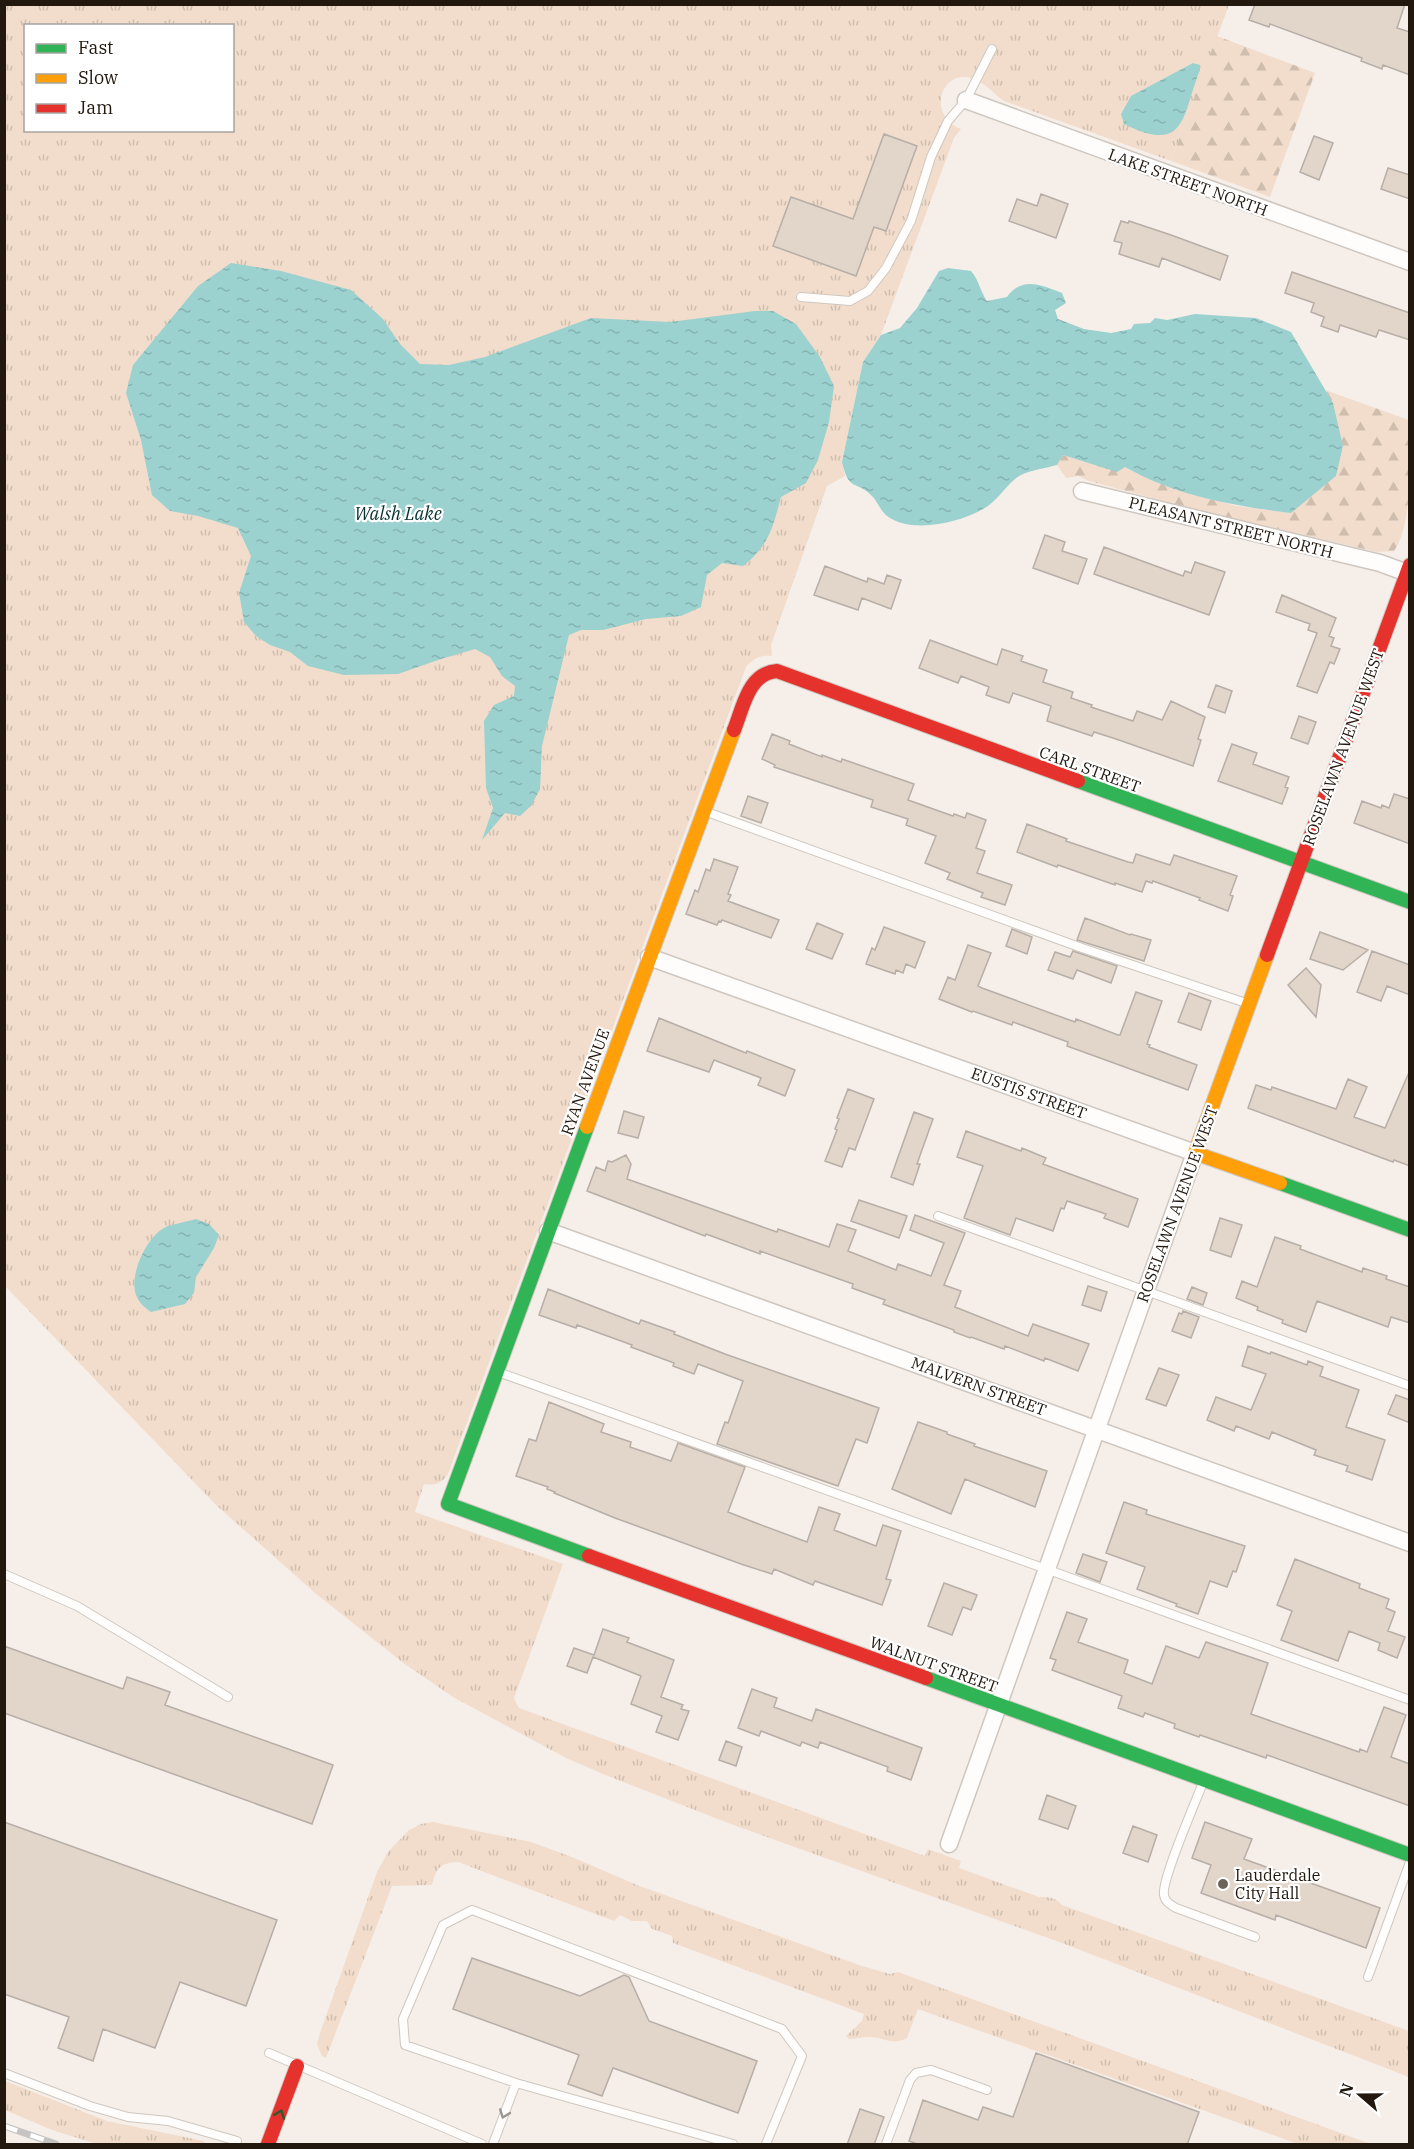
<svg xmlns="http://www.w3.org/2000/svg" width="1414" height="2149" font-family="'IBM Plex Serif',serif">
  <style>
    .grass { fill: url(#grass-tufts); fill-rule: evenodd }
    .forest { fill: url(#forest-firs) }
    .water { fill: url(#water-ripples) }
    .building { fill: #e2d5ca; stroke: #b6aea7; stroke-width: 1.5 }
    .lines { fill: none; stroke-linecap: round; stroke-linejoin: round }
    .lane-casing { stroke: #cfc7bf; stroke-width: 10 }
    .street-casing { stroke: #cfc7bf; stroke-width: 19 }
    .fast-casing { stroke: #cfc7bf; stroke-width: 16 }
    .slow-casing { stroke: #cfc7bf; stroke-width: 16 }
    .jam-casing { stroke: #cfc7bf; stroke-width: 16 }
    .lane { stroke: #fefdfc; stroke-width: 8 }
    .street { stroke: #fefdfc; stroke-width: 16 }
    .fast { stroke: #30b455; stroke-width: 14 }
    .slow { stroke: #ff9f0a; stroke-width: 14 }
    .jam { stroke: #e5322d; stroke-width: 14 }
    .rail-casing { stroke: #c6c4c2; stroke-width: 7 }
    .rail { stroke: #fff; stroke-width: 4.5; stroke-dasharray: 14; stroke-linecap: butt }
    .oneway { stroke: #285e2e }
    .oneway2 { stroke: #9b9691 }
    .poi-dot { fill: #6c635b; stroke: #fff; stroke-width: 2 }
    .labels { text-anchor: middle; stroke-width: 4.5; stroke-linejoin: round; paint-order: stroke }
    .street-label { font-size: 16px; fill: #22180e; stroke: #fff }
    .poi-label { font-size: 16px; fill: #22180e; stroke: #fff; text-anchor: start }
    .water-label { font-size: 18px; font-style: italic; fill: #083131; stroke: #fff }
  </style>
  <defs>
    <pattern id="grass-tufts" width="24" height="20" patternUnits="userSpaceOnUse" patternTransform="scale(1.5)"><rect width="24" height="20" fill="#f2ddcc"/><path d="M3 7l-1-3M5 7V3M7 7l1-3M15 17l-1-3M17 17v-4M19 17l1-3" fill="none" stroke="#cfbdae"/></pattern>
    <pattern id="forest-firs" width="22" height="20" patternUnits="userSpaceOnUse" patternTransform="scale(1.5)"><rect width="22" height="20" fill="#f2ddcc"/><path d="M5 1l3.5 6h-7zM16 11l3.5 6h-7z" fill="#cfbdae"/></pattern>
    <pattern id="water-ripples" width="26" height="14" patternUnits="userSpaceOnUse" patternTransform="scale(1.5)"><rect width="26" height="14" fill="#9bd1cf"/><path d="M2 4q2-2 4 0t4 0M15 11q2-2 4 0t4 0" fill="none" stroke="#85b3b1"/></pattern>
  </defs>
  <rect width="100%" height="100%" fill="#f6efe9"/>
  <!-- grass -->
  <path class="grass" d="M5,5H1229L1171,161L1004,101C994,94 985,83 974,79C942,67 925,115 961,129L954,138L881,335L863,362L842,462L845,476L827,486L771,645L772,656C759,655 754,658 746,667L448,1474C442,1483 435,1486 424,1484L415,1512L563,1564L514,1698L519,1708L925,1856L928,1849L961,1861L959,1868L1039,1897C1049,1897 1055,1897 1062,1905L1409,2031V2077L1062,1943L728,1823L603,1774L566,1758L453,1697L402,1662L315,1593L216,1505L5,1286ZM26,26H232V130H26Z
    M433,1822L531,1842L572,1857L637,1885L862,1966L890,1974L898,1972L1371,2144H1298L918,2009L907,2038C893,2046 883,2037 869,2037C862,2037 856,2039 849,2039L846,2036L862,2021L864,2014L673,1943L672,1936L652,1929L647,1921H632L620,1915L614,1921L458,1862C440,1863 436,1868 432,1885L392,1886L326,2058L322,2056L317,2044L320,2033L377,1872L388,1852L409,1830L421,1824Z
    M5,2081L107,2121L204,2141L205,2144H97L52,2130L5,2110Z"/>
  <!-- forest -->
  <path class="forest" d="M1217,36L1315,73L1270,197L1171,161Z
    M1325,390L1409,420C1409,455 1414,523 1394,551L1377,552L1193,509L1089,481L1078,476L1066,478L1057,465L1063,455L1092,464L1125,467L1136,473L1190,494L1237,506L1291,513L1333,403Z"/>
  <!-- water -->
  <path class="water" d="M1193,63L1200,65V70C1182,113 1188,156 1124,124L1121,114L1131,96Z
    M231,263L281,271L351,290L383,319L400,344L420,364L449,365L485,357L591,318L670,322L755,311H773L796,324L820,357L834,386L829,422L818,460L806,483L781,497C773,527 769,546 743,566L722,563L707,575L701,607L681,616L646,619L603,630H581L569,635L542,746L540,789L531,806L520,816L505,813L482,840L493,808L486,788L484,721L494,705L514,696L515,686L502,676L490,657L475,649L441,659L398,674L344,675L308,666L290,652L270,645L256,636L244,622L239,593L251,556L238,528L198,516L170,511L152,495L141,440L126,393L133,365L198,286Z
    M948,268L971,271C979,280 980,291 987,301L1007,297C1022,276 1041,285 1062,293L1066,303L1055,310L1058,319L1084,329L1111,333L1131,329L1134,324L1150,323L1155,318L1167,320L1195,314L1256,318L1291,332L1333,403L1343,446L1336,476L1291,513C1234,506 1176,496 1125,467L1117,472L1063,455L1057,465C1046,468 1031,470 1021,475C1008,482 1000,498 988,506C964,522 912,535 887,516C881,511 878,503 873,497C856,479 849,493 842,462L863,362L881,335L900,328L917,308L939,271Z
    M196,1219L209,1224L219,1235L214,1248L196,1277L194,1293L185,1304L151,1312C144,1307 139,1303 136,1295C129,1275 146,1238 164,1228C171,1224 187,1222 196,1219Z"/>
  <!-- building -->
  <path class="building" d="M1255,4H1405L1397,28L1410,32V75L1383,65L1382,69L1361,61L1362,58L1270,24L1269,27L1249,20Z
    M884,134L917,146L886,231L874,227L856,276L773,246L791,197L853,219Z
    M1314,136L1333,143L1319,180L1300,172Z
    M1388,168L1410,175V199L1381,189Z
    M1041,194L1068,204L1056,238L1009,221L1017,199L1037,206Z
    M1121,221L1128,223L1129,221L1171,235L1228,256L1220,280L1162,258L1159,267L1119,254L1122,243L1114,241Z
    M1292,272L1410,313V340L1379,330L1376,337L1340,325L1338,332L1321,326L1324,317L1311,312L1314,303L1285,293Z
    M1045,535L1065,542L1062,551L1087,559L1078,584L1033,568Z
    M1104,547L1183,576L1185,571L1191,573L1195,562L1225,572L1209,615L1094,574Z
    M825,566L867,582L868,578L884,584L887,575L901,580L891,609L862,598L858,610L814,595Z
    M1282,595L1336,618L1329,636L1334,638L1331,646L1340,649L1334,664L1330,662L1317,693L1297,686L1317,633L1308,630L1310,624L1276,612Z
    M930,640L997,665L1002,649L1023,656L1021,661L1047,670L1043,682L1073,692L1071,698L1092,705L1091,707L1133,721L1137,711L1162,720L1171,701L1205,717L1198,739L1201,740L1193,766L1116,739L1094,732L1092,736L1047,721L1051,706L1013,693L1009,703L986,695L989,687L961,676L958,683L919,668Z
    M1216,685L1232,691L1225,713L1208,707Z
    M1299,716L1316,722L1308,744L1291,738Z
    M772,734L790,741L789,744L822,757V755L841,762L842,759L914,784L908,800L953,816L954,814L965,818L967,813L986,820L976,848L985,851L977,873L1012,885L1005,905L981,897L983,893L947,879L950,873L925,863L936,836L906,825L908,819L871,807L873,800L774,767L775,765L762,759Z
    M1232,744L1257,753L1253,764L1289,777L1285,787L1288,788L1282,804L1218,781Z
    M1394,794L1410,799V844L1354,823L1362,801L1381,808L1382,805L1389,808Z
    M748,796L768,803L761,823L741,816Z
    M1027,824L1067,839L1066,841L1128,862L1133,863L1136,854L1170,865L1174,855L1237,876L1230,895L1233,896L1228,911L1199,900L1200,898L1153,881L1152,883L1146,881L1142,892L1115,883V885L1058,865L1057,867L1017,852Z
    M714,859L738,867L728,894L731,895L728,901L779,920L771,938L722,920L721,922L719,921L717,925L686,914L695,890L698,892L706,869L710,871Z
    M1085,918L1130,935L1131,934L1151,940L1144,961L1077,940Z
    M817,923L843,934L832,959L806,949Z
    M884,927L925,942L915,968L906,964L903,973L896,970L895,974L866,964L872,948L875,950Z
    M1012,929L1032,937L1027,954L1006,946Z
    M1320,932L1361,947L1368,950L1343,970L1310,959Z
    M968,945L991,953L978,986L982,988L1075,1022L1076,1019L1118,1035H1120L1136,992L1162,1001L1147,1044L1150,1045L1149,1047L1197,1065L1188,1090L1067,1046L1068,1042L1013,1022L1012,1025L973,1011L972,1012L939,999L948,977L955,980Z
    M1073,951L1117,966L1111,983L1077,970L1073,979L1048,970L1055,952L1070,957Z
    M1372,951L1410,965V995L1387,986L1381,1001L1357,992Z
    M1306,968L1321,985L1316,1017L1288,985Z
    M1189,993L1211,1001L1201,1030L1178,1022Z
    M659,1018L746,1053L747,1051L795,1070L785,1096L758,1085L761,1078L714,1060L709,1072L647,1051Z
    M1410,1070V1166L1394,1160L1393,1162L1248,1108L1256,1085L1271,1090L1272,1087L1336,1109L1348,1079L1367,1087L1354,1117L1385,1128Z
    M848,1089L874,1099L855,1150L849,1148L842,1167L825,1161L837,1130L835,1129L839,1119L837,1118Z
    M624,1111L644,1117L638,1138L618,1133Z
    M914,1112L933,1119L917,1164H920L913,1185L891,1177Z
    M966,1131L1021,1151L1022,1148L1046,1158L1043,1164L1138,1199L1128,1227L1104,1218L1106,1214L1067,1201L1064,1209L1061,1208L1053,1231L1016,1218L1010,1235L964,1218L983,1166L957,1157Z
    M626,1155L631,1164L627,1179L777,1232L778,1229L829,1247L837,1224L856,1230L848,1251L896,1270L898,1264L931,1276L944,1243L910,1230L915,1215L965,1233L944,1285L961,1291L955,1307L1028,1336L1033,1324L1089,1344L1078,1371L1045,1358L1044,1361L1005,1346L1004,1349L971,1337L970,1338L954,1332V1330L883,1304L885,1300L852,1288L853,1284L760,1251V1254L706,1234L705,1236L587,1191L596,1167L605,1171L608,1161L612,1162Z
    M859,1200L907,1216L899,1238L851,1221Z
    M1220,1218L1242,1225L1231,1257L1210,1250Z
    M1275,1237L1301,1246L1300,1249L1362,1272L1363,1268L1387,1276L1386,1279L1410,1287V1323L1391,1317L1388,1327L1317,1301L1306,1332L1282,1323L1283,1320L1257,1310L1258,1307L1236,1298L1242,1281L1257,1287Z
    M1088,1286L1107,1292L1101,1311L1082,1305Z
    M1192,1287L1207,1293L1203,1305L1187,1299Z
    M548,1289L639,1324L641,1320L675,1332L674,1334L725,1354L879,1408L867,1443L856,1439L838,1486L717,1444L725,1422L728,1423L743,1381L698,1364L694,1374L673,1366L674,1363L631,1347L632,1345L577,1325L576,1328L539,1315Z
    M1183,1311L1199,1317L1191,1338L1172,1331L1179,1313L1182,1314Z
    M1248,1346L1270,1354L1271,1352L1307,1365L1308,1361L1323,1367L1320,1376L1359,1390L1346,1427L1385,1440L1372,1480L1346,1471L1348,1466L1314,1455L1316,1450L1272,1432L1269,1439L1236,1426L1234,1431L1207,1420L1216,1397L1251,1410L1266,1374L1242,1366Z
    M1159,1368L1179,1375L1166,1406L1146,1399Z
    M1396,1395L1410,1400V1423L1388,1414Z
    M549,1402L604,1424L601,1432L631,1442L630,1447L671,1461L678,1443L745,1467L728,1512L756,1523L807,1542L819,1507L840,1514L834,1530L876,1546L883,1525L901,1531L886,1579L891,1580L882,1605L815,1581L813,1585L774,1569L772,1574L741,1564L615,1518L554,1493L555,1492L547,1489L548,1487L516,1476L529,1439L536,1441Z
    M918,1422L947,1432V1434L975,1444L974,1446L1047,1471L1035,1507L965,1479L951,1514L892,1489Z
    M1124,1502L1147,1510L1146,1514L1245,1546L1236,1572L1233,1571L1227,1587L1210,1581L1198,1614L1176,1606L1177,1604L1137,1589L1145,1567L1106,1553Z
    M1083,1554L1107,1562L1100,1582L1076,1573Z
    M1295,1559L1360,1584L1359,1588L1389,1599L1386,1608L1395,1612L1388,1631L1405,1637L1397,1658L1378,1650L1380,1643L1349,1631L1338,1661L1281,1640L1292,1611L1277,1605Z
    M944,1583L977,1595L971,1610L963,1607L952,1635L928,1626Z
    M1067,1612L1087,1619L1078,1642L1128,1660L1124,1673L1152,1684L1166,1646L1199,1658L1206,1642L1268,1663L1251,1714L1359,1752L1360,1749L1367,1752L1384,1707L1406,1715L1391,1757L1410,1764V1806L1267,1755L1266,1758L1200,1735L1199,1737L1174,1728L1175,1724L1145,1713L1143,1717L1118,1708L1122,1696L1052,1670L1056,1660L1050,1658Z
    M603,1629L629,1638L627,1642L674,1660L661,1697L683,1705L681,1709L689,1711L678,1740L656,1732L662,1716L631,1704L641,1676L593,1657L587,1673L567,1666L574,1648L594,1655Z
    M4,1646L123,1689L127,1677L170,1692L165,1705L333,1765L312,1824L4,1713Z
    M752,1689L777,1698L774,1707L812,1721L816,1709L922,1748L911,1780L887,1771L888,1767L820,1742L818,1748L802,1742L800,1746L761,1731L759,1736L738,1728Z
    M726,1741L742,1747L736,1766L719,1760Z
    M1047,1795L1076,1806L1068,1829L1039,1819Z
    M4,1822L277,1920L246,2006L180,1982L155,2048L103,2029L93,2061L58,2048L69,2017L4,1994Z
    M1205,1822L1252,1839L1244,1859L1380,1908L1366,1948L1276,1915L1275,1920L1201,1893L1211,1865L1192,1858Z
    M1133,1826L1157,1835L1148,1862L1123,1853Z
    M472,1958L580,1996L624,1975L629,1977L649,2021L757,2061L738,2113L613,2068L602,2096L568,2084L579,2055L453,2009Z
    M1036,2053L1199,2112L1187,2145H920L909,2141L923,2100L978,2120L983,2107L1013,2117Z
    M860,2109L884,2117L874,2145H847Z"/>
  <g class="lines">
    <defs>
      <path id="lane" d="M801,297L850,301L868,291L886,268L911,221L931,157L948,121L966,100L992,49
        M707,812L1082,948L1249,1004
        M938,1216L1410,1386
        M498,1372L1410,1700
        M4,1574L77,1606L228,1697
        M1204,1780C1197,1799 1161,1880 1164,1895C1165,1902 1170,1904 1176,1908L1255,1937
        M1368,1977L1410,1862
        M269,2053L482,2144
        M4,2073L90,2106L128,2117L168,2121L237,2141
        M493,2144L516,2083
        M733,2144L516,2083L405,2045L403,2019L443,1925L472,1910L782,2029L802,2056L766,2144
        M886,2144L910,2080L916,2073L931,2070L987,2090"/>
      <path id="street" d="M966,100L1410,262
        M1082,491L1380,563L1410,574
        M649,957L1195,1153L949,1844
        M548,1231L1410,1543"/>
      <path id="fast" d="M1078,781L1410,902
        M587,1127L448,1504L589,1556
        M1280,1183L1410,1230
        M926,1678L1410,1855"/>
      <path id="slow" d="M1267,955L1195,1153L1280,1183
        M587,1127L734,730"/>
      <path id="jam" d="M734,730C743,708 748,673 777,671L1078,781
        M1267,955L1410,565
        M589,1556L926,1678
        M268,2144L297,2066"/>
    </defs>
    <!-- lane casing -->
    <use href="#lane" class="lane-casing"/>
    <!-- street casing -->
    <use href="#street" class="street-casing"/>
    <!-- fast casing -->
    <use href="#fast" class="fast-casing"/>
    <!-- slow casing -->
    <use href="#slow" class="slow-casing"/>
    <!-- jam casing -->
    <use href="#jam" class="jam-casing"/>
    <!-- lane -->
    <use href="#lane" class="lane"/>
    <!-- street -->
    <use href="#street" class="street"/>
    <!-- fast -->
    <use href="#fast" class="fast"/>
    <!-- slow -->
    <use href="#slow" class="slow"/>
    <!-- jam -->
    <use href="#jam" class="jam"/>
    <defs>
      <path id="rail" d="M4,2126L56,2144"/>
    </defs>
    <!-- rail casing -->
    <use href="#rail" class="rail-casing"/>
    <!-- rail -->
    <use href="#rail" class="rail"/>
  </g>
  <!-- one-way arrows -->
  <defs><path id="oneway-chevron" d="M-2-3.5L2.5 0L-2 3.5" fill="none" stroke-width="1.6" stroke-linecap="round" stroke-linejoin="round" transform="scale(1.5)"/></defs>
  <use class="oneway" href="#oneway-chevron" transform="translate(280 2114) rotate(-70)"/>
  <use class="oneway2" href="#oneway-chevron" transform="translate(504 2114) rotate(111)"/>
  <!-- markers -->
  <circle class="poi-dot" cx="1223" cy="1884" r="6"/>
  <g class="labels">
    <!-- street labels -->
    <g class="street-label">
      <text transform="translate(1188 182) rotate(20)" y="6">LAKE STREET NORTH</text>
      <text transform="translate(1231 527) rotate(14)" y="6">PLEASANT STREET NORTH</text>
      <text transform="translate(1343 747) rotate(-70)" y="6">ROSELAWN AVENUE WEST</text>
      <text transform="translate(1090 769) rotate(20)" y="6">CARL STREET</text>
      <text transform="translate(585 1082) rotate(-70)" y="6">RYAN AVENUE</text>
      <text transform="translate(1029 1093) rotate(20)" y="6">EUSTIS STREET</text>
      <text transform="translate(1177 1204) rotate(-70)" y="6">ROSELAWN AVENUE WEST</text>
      <text transform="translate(979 1386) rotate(20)" y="6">MALVERN STREET</text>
      <text transform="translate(934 1664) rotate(20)" y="6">WALNUT STREET</text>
    </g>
    <!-- poi labels -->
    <g class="poi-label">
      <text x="1235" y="1881">Lauderdale<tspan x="1235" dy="18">City Hall</tspan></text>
    </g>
    <!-- water labels -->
    <g class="water-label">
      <text x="398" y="520">Walsh Lake</text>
    </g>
  </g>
  <!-- border -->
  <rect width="1414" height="2149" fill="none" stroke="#22180e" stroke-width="12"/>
  <!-- legend -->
  <rect x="24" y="24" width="210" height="108" fill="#ffffff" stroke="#a7a39f" stroke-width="1.5"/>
  <rect x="36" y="44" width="30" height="9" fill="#30b455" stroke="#a7a39f" stroke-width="1.5"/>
  <text x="78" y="54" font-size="18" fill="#22180e">Fast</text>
  <rect x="36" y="74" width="30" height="9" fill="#ff9f0a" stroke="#a7a39f" stroke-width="1.5"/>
  <text x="78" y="84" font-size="18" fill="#22180e">Slow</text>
  <rect x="36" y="104" width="30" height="9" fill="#e5322d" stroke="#a7a39f" stroke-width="1.5"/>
  <text x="78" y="114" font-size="18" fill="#22180e">Jam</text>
  <!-- north arrow -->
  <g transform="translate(1360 2095) rotate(290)" stroke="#ffffff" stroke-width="4.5" paint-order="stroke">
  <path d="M0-4.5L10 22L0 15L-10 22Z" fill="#22180e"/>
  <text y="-9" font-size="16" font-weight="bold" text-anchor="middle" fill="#22180e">N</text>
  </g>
</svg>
